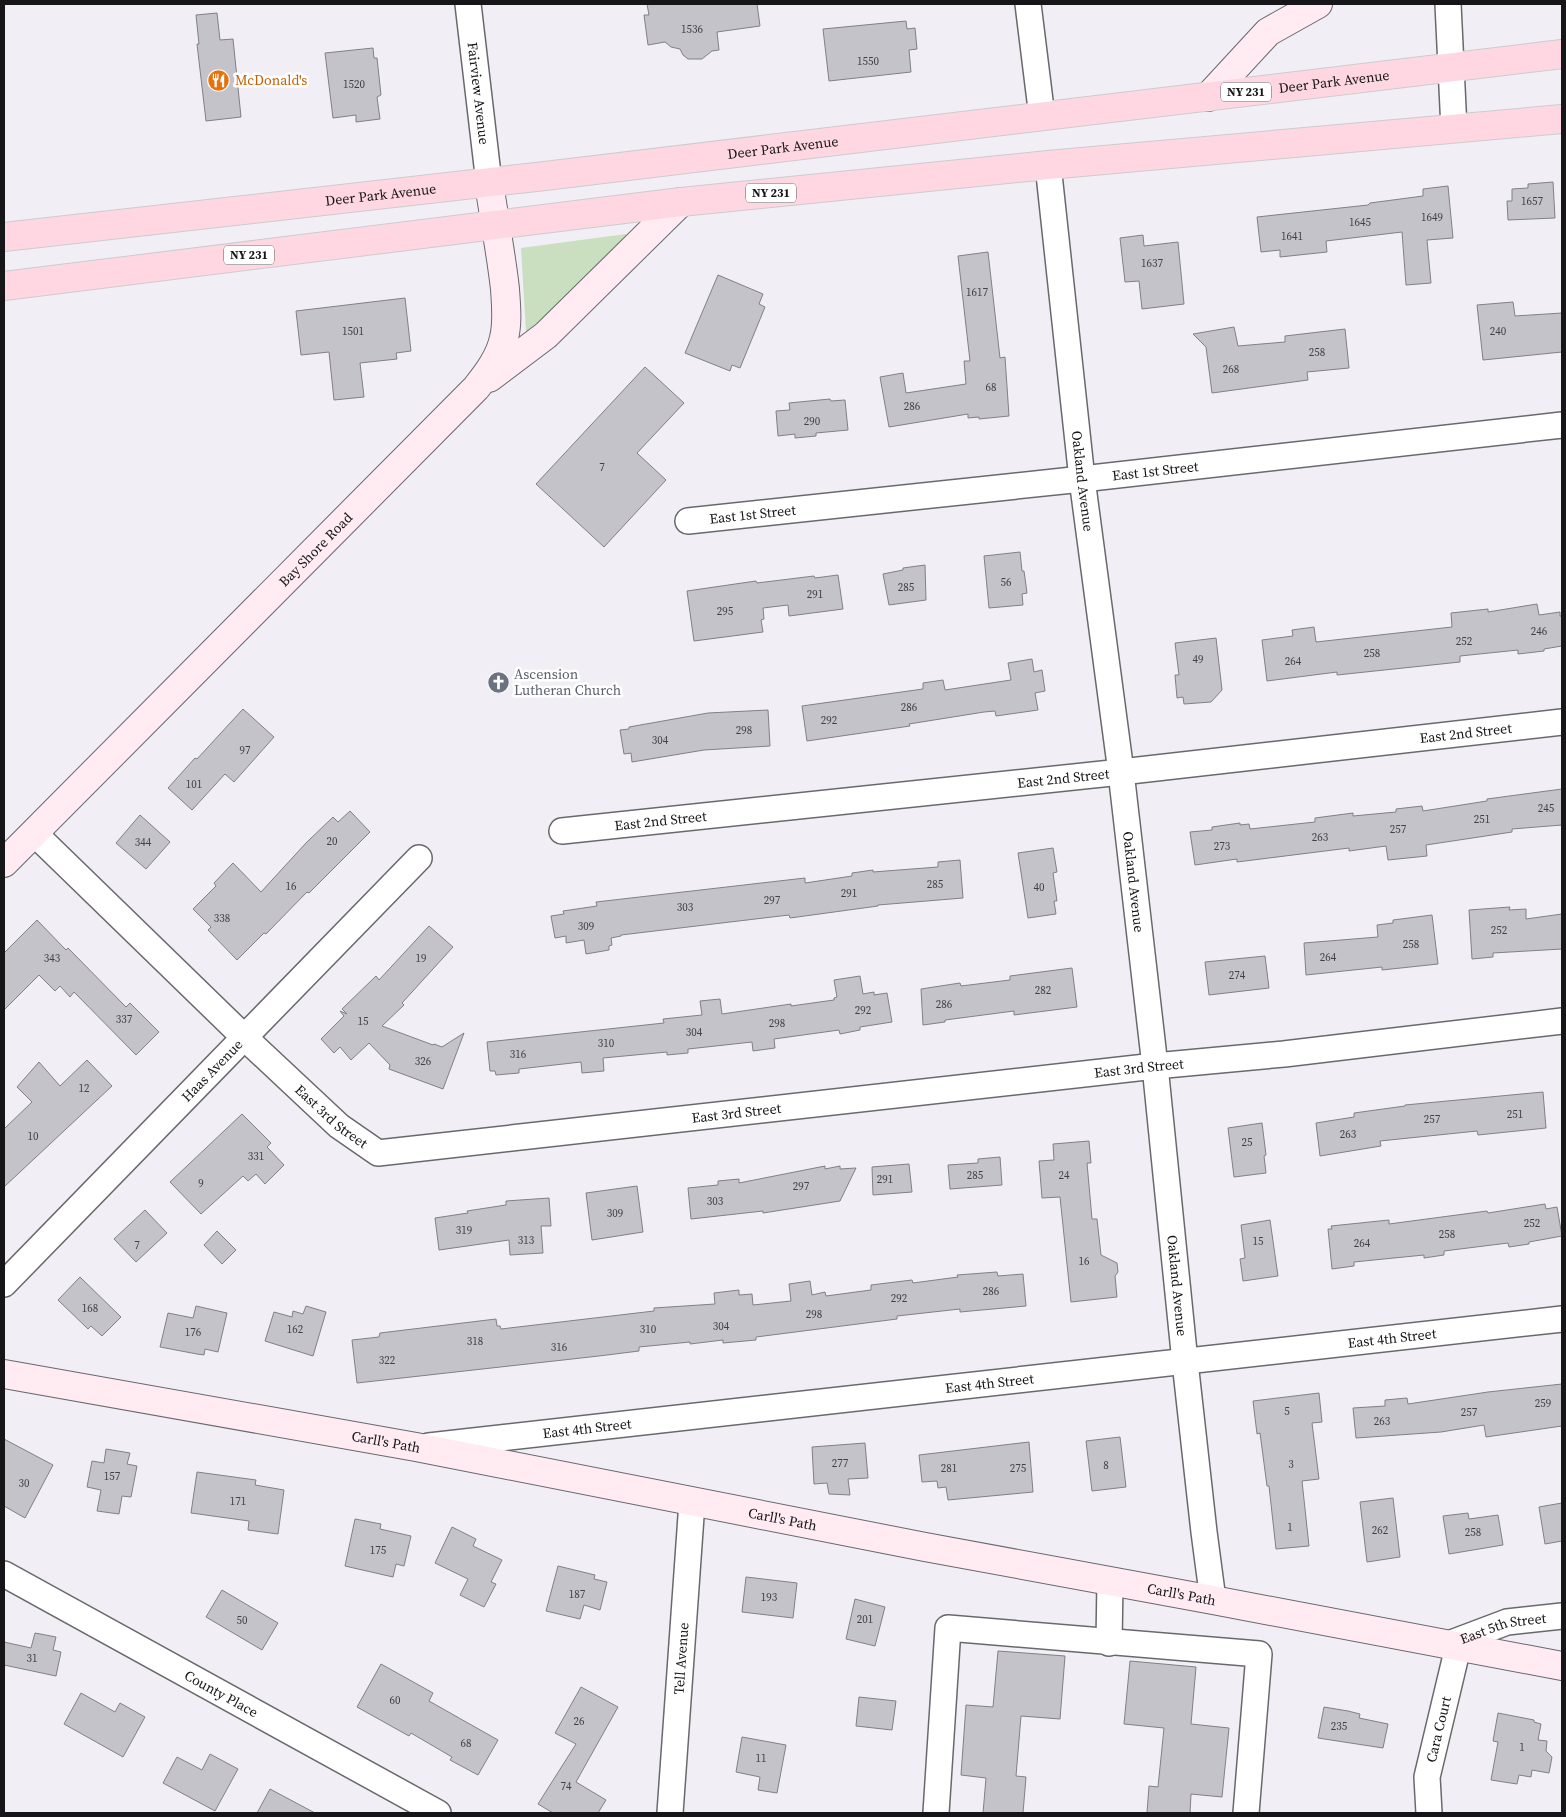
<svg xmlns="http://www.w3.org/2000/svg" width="1566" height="1817" font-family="'Source Serif 4',serif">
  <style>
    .green { fill: #cadfbf }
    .building { fill: #c3c3c9; stroke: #808085 }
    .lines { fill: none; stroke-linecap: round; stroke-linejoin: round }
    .street-casing { stroke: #69686d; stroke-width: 28 }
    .secondary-casing { stroke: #69686d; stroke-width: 30 }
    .primary-casing { stroke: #ccc; stroke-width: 30 }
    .street { stroke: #fff; stroke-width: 25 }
    .secondary { stroke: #ffebf1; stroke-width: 28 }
    .primary { stroke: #ffd7e3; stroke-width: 28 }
    .labels { text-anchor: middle; stroke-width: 5; stroke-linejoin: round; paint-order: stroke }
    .number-label { font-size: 11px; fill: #414144 }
    .shield { fill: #fff; stroke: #5c5c5d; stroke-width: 1 }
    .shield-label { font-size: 12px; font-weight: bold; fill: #161618 }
    .food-label { font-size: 14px; fill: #c56008; stroke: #fff; text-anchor: start }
    .street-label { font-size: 14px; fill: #161618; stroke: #fff }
    .worship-label { font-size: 14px; fill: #5b616d; stroke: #fff; text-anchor: start }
  </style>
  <rect width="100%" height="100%" fill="#f1eff5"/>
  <!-- green -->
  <path class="green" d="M626,234V247L526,332L521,248Z"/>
  <!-- building -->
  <path class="building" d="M647,4H757L760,26L717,32L719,50L712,51L702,59H688L683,55L680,49L671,47L665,42L648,45L644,15H649Z
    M217,13L220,40L233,39L241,117L206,121L197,44H199L196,15Z
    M906,21L907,29L915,28L917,49L909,50L911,72L829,81L823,29Z
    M373,48L374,58H377L381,95L377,97L380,119L356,122V115L333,118L325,53Z
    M1553,182L1555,218L1508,220L1507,201H1512V189L1528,188V184Z
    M1448,186L1453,238L1427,240L1431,283L1406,285L1402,232L1326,241L1327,252L1280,257V250L1261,252L1257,217L1368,205L1370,203L1423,196V189Z
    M1143,235L1144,246L1178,242L1184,304L1142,309L1139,281L1125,282L1120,238Z
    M988,252L1000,358L1005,357L1009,416L979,419V417L968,418V414L889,427L880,377L903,373L906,393L966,384L964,361H970L958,256Z
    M718,275L763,294L759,304L765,307L740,368L732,365L730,371L685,353Z
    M405,298L411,351L396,353L397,359L360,363L364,397L334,400L329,352L301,355L296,311Z
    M1513,302L1515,316L1562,313V352L1483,360L1477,305Z
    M1234,327L1238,346L1285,342V336L1345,329L1349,368L1307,372L1308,380L1212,393L1206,347L1193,334Z
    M645,367L684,403L637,453L666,480L604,547L536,484Z
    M830,399L831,401L845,400L848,430L816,433V436L795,438V434L778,436L776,411L790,410L789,403Z
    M1020,552L1022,571H1024L1027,593L1022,594L1023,605L989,608L984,556Z
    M925,565L926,600L889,605L883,574L903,570V568Z
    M838,575L843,609L789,616L788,605L763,608L764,619L761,620L763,632L694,641L687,591L756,581L757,583L814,576L815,578Z
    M1537,604L1539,615L1560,612V616H1562V646L1544,649V651L1518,654V650L1460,656V662L1337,675V672L1267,681L1262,640L1293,636L1292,630L1314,627L1316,642L1452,627L1451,613L1488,609V612Z
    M1216,638L1222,690L1211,702L1184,704L1183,697L1177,698L1175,675H1179L1175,643Z
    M1032,659L1034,672L1042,670L1045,691L1035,693L1038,710L996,716L995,711L984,712L909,724L910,726L807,741L802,706L923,689V683L943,680L945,690L1011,680L1008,663Z
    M243,709L274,737L234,782L225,774L192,810L168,788L195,758L197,759Z
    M768,710L770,746L704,750L632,762L631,753L624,754L620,730L629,729V727L708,713Z
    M1562,789V825L1512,829V832L1426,845L1427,856L1388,860L1386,846L1349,851V848L1237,862V859L1195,865L1190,832L1212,830V827L1240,823V825L1249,824L1250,829L1315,822V818L1353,813V816L1396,812V809L1422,806L1423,811L1487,801V799Z
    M350,811L370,832L309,893L307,892L266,934L264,933L237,960L208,930L211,927L193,909L216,886L214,883L233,863L261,892L306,843L333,817L338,822Z
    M140,815L170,842L146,869L116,843Z
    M1053,848L1057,872L1053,873L1057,901H1054L1056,914L1028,918L1018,853Z
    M960,860L963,898L878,905V906L790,918L789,915L621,935V936L611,938L612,945L609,946V950L586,954L584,940L566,943V936L555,938L551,916L564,914L563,911L597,906L596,902L805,878V883L852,876V873L873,870V872L938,867V862Z
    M1510,907L1509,910L1526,909V919L1562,914V949L1493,953V957L1472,959L1469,910Z
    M1432,915L1438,964L1382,970V967L1306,975L1304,943L1378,937L1377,925L1393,923V920Z
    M37,920L66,950L68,948L126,1007L130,1003L159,1032L136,1055L74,992L70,997L60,986L55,991L39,975L4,1010V953Z
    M429,926L453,947L402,1003L404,1005L382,1026L433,1045L434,1044L442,1047L464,1033L443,1089L389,1069L390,1065L369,1043L351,1060L340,1047L334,1053L321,1039L344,1016L340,1011L347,1014L342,1009L376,976L379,980Z
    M1265,956L1269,988L1209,995L1205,962Z
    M1072,968L1077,1007L1014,1015V1011L945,1020V1022L923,1025L921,989L960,983L961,986L1010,980V976Z
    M860,976L863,994L874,992V995L887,993L892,1022L860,1027V1030L840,1034L839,1030L774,1039L775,1048L753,1051L752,1042L688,1049V1053L667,1055V1052L603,1058L604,1071L582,1073L581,1062L519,1069V1073L496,1075L495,1071H490L487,1042L664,1023L663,1019L702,1015L700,1001L720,999L722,1014L791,1004V1006L834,1000V998L837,997L834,980Z
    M87,1060L112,1086L4,1187V1129L32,1102L17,1087L39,1062L60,1086Z
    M1543,1092L1546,1128L1478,1135L1477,1131L1380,1141L1381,1146L1320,1156L1316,1123L1354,1117V1113L1405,1106V1105Z
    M242,1114L271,1143L267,1147L284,1165L265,1184L256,1174L248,1181L243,1176L201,1214L170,1182Z
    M1262,1123L1266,1155L1264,1156L1266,1173L1234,1177L1228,1128Z
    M1089,1141L1091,1163H1087L1092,1219H1097L1101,1255L1117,1263L1118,1272L1115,1276L1117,1297L1071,1302L1060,1197L1042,1198L1039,1161L1054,1160L1053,1144Z
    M1000,1157L1002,1185L950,1189L948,1165L978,1163V1159Z
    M909,1164L912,1192L873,1195L872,1167Z
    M825,1166V1169L840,1166V1169L856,1168L840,1201L763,1213V1211L691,1219L688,1188L718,1185V1181L739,1179V1183Z
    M637,1186L643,1232L592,1240L586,1193Z
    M549,1198L551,1226H541L543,1253L510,1255L509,1240L439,1250L435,1218L468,1213L467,1211L506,1205V1201Z
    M1545,1204L1546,1209L1557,1207L1562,1236L1529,1242V1244L1509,1247L1508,1243L1444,1251V1255L1424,1258V1255L1354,1262V1266L1332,1269L1328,1229H1332L1331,1226L1389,1220V1224L1487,1211L1488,1213Z
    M145,1210L167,1233L136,1262L114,1239Z
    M1270,1220L1278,1276L1243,1281L1240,1259L1245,1258L1241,1225Z
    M217,1231L236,1250L222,1264L204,1245Z
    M997,1272L998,1276L1023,1274L1026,1306L960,1312V1309L897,1316V1319L756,1337V1340L723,1343V1340L690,1344V1342L639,1347V1351L599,1356L357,1383L352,1340L379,1337L380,1333L496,1319L497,1326H500L501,1329L654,1311V1308L715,1304L714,1293L739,1290V1295L752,1294L753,1305L791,1301L789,1284L810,1281L812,1295L825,1292L826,1296L871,1290V1285L912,1280L913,1283L958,1277L957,1275Z
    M80,1277L121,1317L102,1336L91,1326L88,1329L58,1300Z
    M196,1306L227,1313L218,1352L205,1349L204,1355L197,1354L160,1347L168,1313L193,1318Z
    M306,1306L326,1312L313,1356L265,1341L274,1312L292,1317L293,1311L303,1314Z
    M1562,1384V1426L1486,1437L1484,1425L1441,1432L1356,1438L1353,1408L1385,1406V1400L1407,1398L1408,1404L1488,1392Z
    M1319,1393L1322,1422L1312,1423L1319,1479L1302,1481L1309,1546L1276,1549L1269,1486H1267L1260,1433L1257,1434L1253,1401Z
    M1120,1437L1126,1487L1092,1491L1086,1441Z
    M4,1439L53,1465L25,1518L4,1506Z
    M1029,1442L1033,1492L948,1500L946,1487L938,1488L937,1481L922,1482L919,1455Z
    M865,1443L868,1478L848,1479L850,1495L829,1494L827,1483L814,1484L812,1447Z
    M106,1449L130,1453L127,1464L137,1466L131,1497L122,1496L119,1514L97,1511L101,1490L87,1487L92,1461L104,1463Z
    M197,1472L256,1480L255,1485L284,1490L278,1534L248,1530L249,1521L191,1513Z
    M1393,1498L1400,1557L1367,1562L1360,1502Z
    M1562,1503V1541L1545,1544L1539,1507Z
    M1468,1513L1469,1519L1498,1515L1503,1545L1449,1554L1443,1516Z
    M355,1519L381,1524L380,1529L411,1536L404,1566L396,1564L393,1577L345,1566Z
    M452,1527L476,1539L473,1546L502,1560L491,1582L496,1584L484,1607L460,1595L468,1579L435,1563Z
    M558,1566L595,1575L594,1579L607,1582L600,1610L584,1605L580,1619L546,1611Z
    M746,1577L797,1583L793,1618L742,1612Z
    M222,1590L278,1623L262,1650L206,1617Z
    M855,1599L885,1607L875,1646L846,1639Z
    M35,1633L56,1637L53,1650L61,1652L56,1676L4,1665V1642L31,1648Z
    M998,1651L1065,1656L1060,1719L1021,1716L1016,1776L1026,1777L1023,1813H983L986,1778L961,1775L966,1705L993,1707Z
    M1130,1661L1196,1667L1191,1724L1229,1728L1222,1797L1191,1794L1190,1813H1147L1149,1786L1158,1787L1164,1728L1124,1724Z
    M381,1664L433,1693L429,1701L498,1740L478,1775L450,1760L452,1757L411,1733L409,1736L357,1707Z
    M581,1687L618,1707L576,1782L606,1800L598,1813H553L538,1804L576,1744L555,1733Z
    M81,1693L115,1712L120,1703L145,1717L123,1757L64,1724Z
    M859,1697L896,1701L892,1730L856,1726Z
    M1324,1707L1348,1711L1360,1714L1359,1718L1388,1724L1383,1748L1318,1738Z
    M1498,1713L1534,1720V1722L1541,1724L1538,1740L1547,1741L1546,1751L1552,1757L1549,1773L1532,1770L1531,1777L1519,1775L1517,1784L1491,1780L1498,1742L1493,1741Z
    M742,1737L786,1745L777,1793L758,1790L760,1777L736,1772Z
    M210,1754L238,1769L215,1811L163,1783L177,1757L202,1770Z
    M270,1789L315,1813H257Z"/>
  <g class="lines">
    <defs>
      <g id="street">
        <path id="s1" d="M468,4L489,183"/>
        <path d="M1028,4L1042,117"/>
        <path d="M1448,4L1454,129"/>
        <path id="s2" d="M1048,165L1082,479L1121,772L1155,1066L1185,1362L1204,1532L1213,1600"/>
        <path id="s3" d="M688,521L1082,479L1562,425"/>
        <path id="s4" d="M562,831L1121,772L1562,722"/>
        <path id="s5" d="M34,833L245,1038L339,1126L378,1153L1155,1066L1284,1054L1562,1021"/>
        <path id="s6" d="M4,1284L419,858"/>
        <path id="s7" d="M429,1446L1562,1319"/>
        <path id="s8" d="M4,1574L438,1813"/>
        <path d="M1109,1643L1110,1581"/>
        <path id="s9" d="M1446,1645L1507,1622L1562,1616"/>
        <path id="s10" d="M670,1813L692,1502"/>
        <path d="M936,1813L948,1628L1259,1654L1246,1813"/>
        <path id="s11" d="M1429,1813L1427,1777L1458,1647"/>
      </g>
      <g id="secondary">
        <path d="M1208,97L1268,32L1318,4"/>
        <path d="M489,378L546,335L681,202"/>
        <path id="s12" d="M4,863L476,388C488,373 500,357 504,338C508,322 506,305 505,289C501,253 494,218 489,183"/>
        <path id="s13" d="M4,1374L416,1447L925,1547L1213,1600L1562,1666"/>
      </g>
      <g id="primary">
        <path id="s14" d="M4,237L545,176L1562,54"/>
        <path d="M4,286L681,202L1048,165L1562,119"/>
      </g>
    </defs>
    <!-- street casing -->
    <use href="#street" class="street-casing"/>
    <!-- secondary casing -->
    <use href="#secondary" class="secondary-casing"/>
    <!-- primary casing -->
    <use href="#primary" class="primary-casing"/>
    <!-- street -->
    <use href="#street" class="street"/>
    <!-- secondary -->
    <use href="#secondary" class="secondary"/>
    <!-- primary -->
    <use href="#primary" class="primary"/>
  </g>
  <!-- icons -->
  <defs>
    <symbol id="restaurant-disc" viewBox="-11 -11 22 22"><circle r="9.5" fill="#e8710a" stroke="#fff"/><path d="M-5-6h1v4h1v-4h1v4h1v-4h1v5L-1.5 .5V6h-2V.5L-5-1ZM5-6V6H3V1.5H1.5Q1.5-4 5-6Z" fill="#fff"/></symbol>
    <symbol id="church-disc" viewBox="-11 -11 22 22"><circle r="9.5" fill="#6b7280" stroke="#fff"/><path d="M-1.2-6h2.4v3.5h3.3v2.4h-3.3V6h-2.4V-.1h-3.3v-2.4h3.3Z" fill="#fff"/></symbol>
  </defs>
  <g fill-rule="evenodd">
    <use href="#restaurant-disc" x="206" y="68" width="25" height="25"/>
    <use href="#church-disc" x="486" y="670" width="25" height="25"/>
  </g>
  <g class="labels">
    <!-- number labels -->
    <g class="number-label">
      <text x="692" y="33">1536</text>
      <text x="868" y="65">1550</text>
      <text x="354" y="88">1520</text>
      <text x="1532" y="205">1657</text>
      <text x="1432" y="221">1649</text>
      <text x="1360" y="226">1645</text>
      <text x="1292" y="240">1641</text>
      <text x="1152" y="267">1637</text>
      <text x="977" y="296">1617</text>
      <text x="353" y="335">1501</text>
      <text x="1498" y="335">240</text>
      <text x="1317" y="356">258</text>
      <text x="1231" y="373">268</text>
      <text x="991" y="391">68</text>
      <text x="912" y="410">286</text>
      <text x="812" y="425">290</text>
      <text x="602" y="471">7</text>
      <text x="1006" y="586">56</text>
      <text x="906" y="591">285</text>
      <text x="815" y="598">291</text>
      <text x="725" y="615">295</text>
      <text x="1539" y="635">246</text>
      <text x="1464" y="645">252</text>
      <text x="1372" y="657">258</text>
      <text x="1198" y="663">49</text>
      <text x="1293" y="665">264</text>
      <text x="909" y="711">286</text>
      <text x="829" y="724">292</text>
      <text x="744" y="734">298</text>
      <text x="660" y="744">304</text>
      <text x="245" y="754">97</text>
      <text x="194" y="788">101</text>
      <text x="1546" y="812">245</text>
      <text x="1482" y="823">251</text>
      <text x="1398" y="833">257</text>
      <text x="1320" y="841">263</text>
      <text x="332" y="845">20</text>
      <text x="143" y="846">344</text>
      <text x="1222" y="850">273</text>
      <text x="935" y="888">285</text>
      <text x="291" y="890">16</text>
      <text x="1039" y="891">40</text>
      <text x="849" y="897">291</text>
      <text x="772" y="904">297</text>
      <text x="685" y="911">303</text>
      <text x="222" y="922">338</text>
      <text x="586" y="930">309</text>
      <text x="1499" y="934">252</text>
      <text x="1411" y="948">258</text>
      <text x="1328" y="961">264</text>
      <text x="52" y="962">343</text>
      <text x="421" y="962">19</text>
      <text x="1237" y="979">274</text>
      <text x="1043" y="994">282</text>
      <text x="944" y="1008">286</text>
      <text x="863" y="1014">292</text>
      <text x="124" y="1023">337</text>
      <text x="363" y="1025">15</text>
      <text x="777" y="1027">298</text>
      <text x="694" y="1036">304</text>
      <text x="606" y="1047">310</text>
      <text x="518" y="1058">316</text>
      <text x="423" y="1065">326</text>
      <text x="84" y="1092">12</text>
      <text x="1515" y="1118">251</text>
      <text x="1432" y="1123">257</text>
      <text x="1348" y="1138">263</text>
      <text x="33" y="1140">10</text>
      <text x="1247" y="1146">25</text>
      <text x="256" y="1160">331</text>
      <text x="975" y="1179">285</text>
      <text x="1064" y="1179">24</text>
      <text x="885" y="1183">291</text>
      <text x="201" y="1187">9</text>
      <text x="801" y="1190">297</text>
      <text x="715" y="1205">303</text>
      <text x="615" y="1217">309</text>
      <text x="1532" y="1227">252</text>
      <text x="464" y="1234">319</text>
      <text x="1447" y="1238">258</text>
      <text x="526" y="1244">313</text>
      <text x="1258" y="1245">15</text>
      <text x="1362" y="1247">264</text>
      <text x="137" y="1249">7</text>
      <text x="1084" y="1265">16</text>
      <text x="991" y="1295">286</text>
      <text x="899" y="1302">292</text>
      <text x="90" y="1312">168</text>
      <text x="814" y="1318">298</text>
      <text x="721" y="1330">304</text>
      <text x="295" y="1333">162</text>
      <text x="648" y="1333">310</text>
      <text x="193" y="1336">176</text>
      <text x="475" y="1345">318</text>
      <text x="559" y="1351">316</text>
      <text x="387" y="1364">322</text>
      <text x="1543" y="1407">259</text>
      <text x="1287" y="1415">5</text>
      <text x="1469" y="1416">257</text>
      <text x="1382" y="1425">263</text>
      <text x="840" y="1467">277</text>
      <text x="1291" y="1468">3</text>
      <text x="1106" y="1469">8</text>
      <text x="949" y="1472">281</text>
      <text x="1018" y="1472">275</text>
      <text x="112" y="1480">157</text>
      <text x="24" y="1487">30</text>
      <text x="238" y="1505">171</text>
      <text x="1290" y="1531">1</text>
      <text x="1380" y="1534">262</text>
      <text x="1473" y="1536">258</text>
      <text x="378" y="1554">175</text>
      <text x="577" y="1598">187</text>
      <text x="769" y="1601">193</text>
      <text x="865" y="1623">201</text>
      <text x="242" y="1624">50</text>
      <text x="32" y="1662">31</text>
      <text x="395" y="1704">60</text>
      <text x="579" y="1725">26</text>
      <text x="1339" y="1730">235</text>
      <text x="466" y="1747">68</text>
      <text x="1522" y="1751">1</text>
      <text x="761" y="1762">11</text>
      <text x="566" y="1790">74</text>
    </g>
    <!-- shield labels -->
    <g class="shield">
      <rect x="1221" y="82.5" width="50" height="19" rx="4"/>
      <rect x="746" y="183.5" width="50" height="19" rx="4"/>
      <rect x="224" y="245.5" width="50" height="19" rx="4"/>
    </g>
    <g class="shield-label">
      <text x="1246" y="96">NY 231</text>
      <text x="771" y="197">NY 231</text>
      <text x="249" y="259">NY 231</text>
    </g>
    <!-- food labels -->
    <g class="food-label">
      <text x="235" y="85">McDonald's</text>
    </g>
    <!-- street labels -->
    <g class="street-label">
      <text dy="5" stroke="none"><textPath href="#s14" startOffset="1339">Deer Park Avenue</textPath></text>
      <text dy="5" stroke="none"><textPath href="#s1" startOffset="90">Fairview Avenue</textPath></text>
      <text dy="5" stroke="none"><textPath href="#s14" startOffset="784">Deer Park Avenue</textPath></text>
      <text dy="5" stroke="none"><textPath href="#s14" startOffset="379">Deer Park Avenue</textPath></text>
      <text dy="5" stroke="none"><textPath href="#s3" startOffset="470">East 1st Street</textPath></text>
      <text dy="5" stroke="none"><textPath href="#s2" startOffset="318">Oakland Avenue</textPath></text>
      <text dy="5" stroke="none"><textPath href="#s3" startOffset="65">East 1st Street</textPath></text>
      <text dy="5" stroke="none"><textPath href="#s12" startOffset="442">Bay Shore Road</textPath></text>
      <text dy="5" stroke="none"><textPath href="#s4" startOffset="909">East 2nd Street</textPath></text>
      <text dy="5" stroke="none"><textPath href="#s4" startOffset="504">East 2nd Street</textPath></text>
      <text dy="5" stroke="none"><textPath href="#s4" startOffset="99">East 2nd Street</textPath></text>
      <text dy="5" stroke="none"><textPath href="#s2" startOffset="722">Oakland Avenue</textPath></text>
      <text dy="5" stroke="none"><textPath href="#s5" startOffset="1236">East 3rd Street</textPath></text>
      <text dy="5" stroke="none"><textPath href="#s6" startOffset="298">Haas Avenue</textPath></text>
      <text dy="5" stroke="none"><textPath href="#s5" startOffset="831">East 3rd Street</textPath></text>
      <text dy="5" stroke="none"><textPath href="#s5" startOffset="411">East 3rd Street</textPath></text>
      <text dy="5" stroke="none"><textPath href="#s2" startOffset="1128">Oakland Avenue</textPath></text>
      <text dy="5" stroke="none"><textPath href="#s7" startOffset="969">East 4th Street</textPath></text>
      <text dy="5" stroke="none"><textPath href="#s7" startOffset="564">East 4th Street</textPath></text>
      <text dy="5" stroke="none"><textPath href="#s7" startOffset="159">East 4th Street</textPath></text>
      <text dy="5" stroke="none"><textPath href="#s13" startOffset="388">Carll's Path</textPath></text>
      <text dy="5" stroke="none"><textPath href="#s13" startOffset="792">Carll's Path</textPath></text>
      <text dy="5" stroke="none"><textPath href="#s13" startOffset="1198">Carll's Path</textPath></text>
      <text dy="5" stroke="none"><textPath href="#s9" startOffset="60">East 5th Street</textPath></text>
      <text dy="5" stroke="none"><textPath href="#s10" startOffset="155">Tell Avenue</textPath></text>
      <text dy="5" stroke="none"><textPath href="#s8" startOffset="248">County Place</textPath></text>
      <text dy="5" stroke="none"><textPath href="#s11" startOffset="85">Cara Court</textPath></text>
    </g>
    <!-- worship labels -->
    <g class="worship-label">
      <text x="514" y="679">Ascension<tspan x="514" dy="16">Lutheran Church</tspan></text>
    </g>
  </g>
  <!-- border -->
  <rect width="1566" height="1817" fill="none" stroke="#161618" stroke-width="10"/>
</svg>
